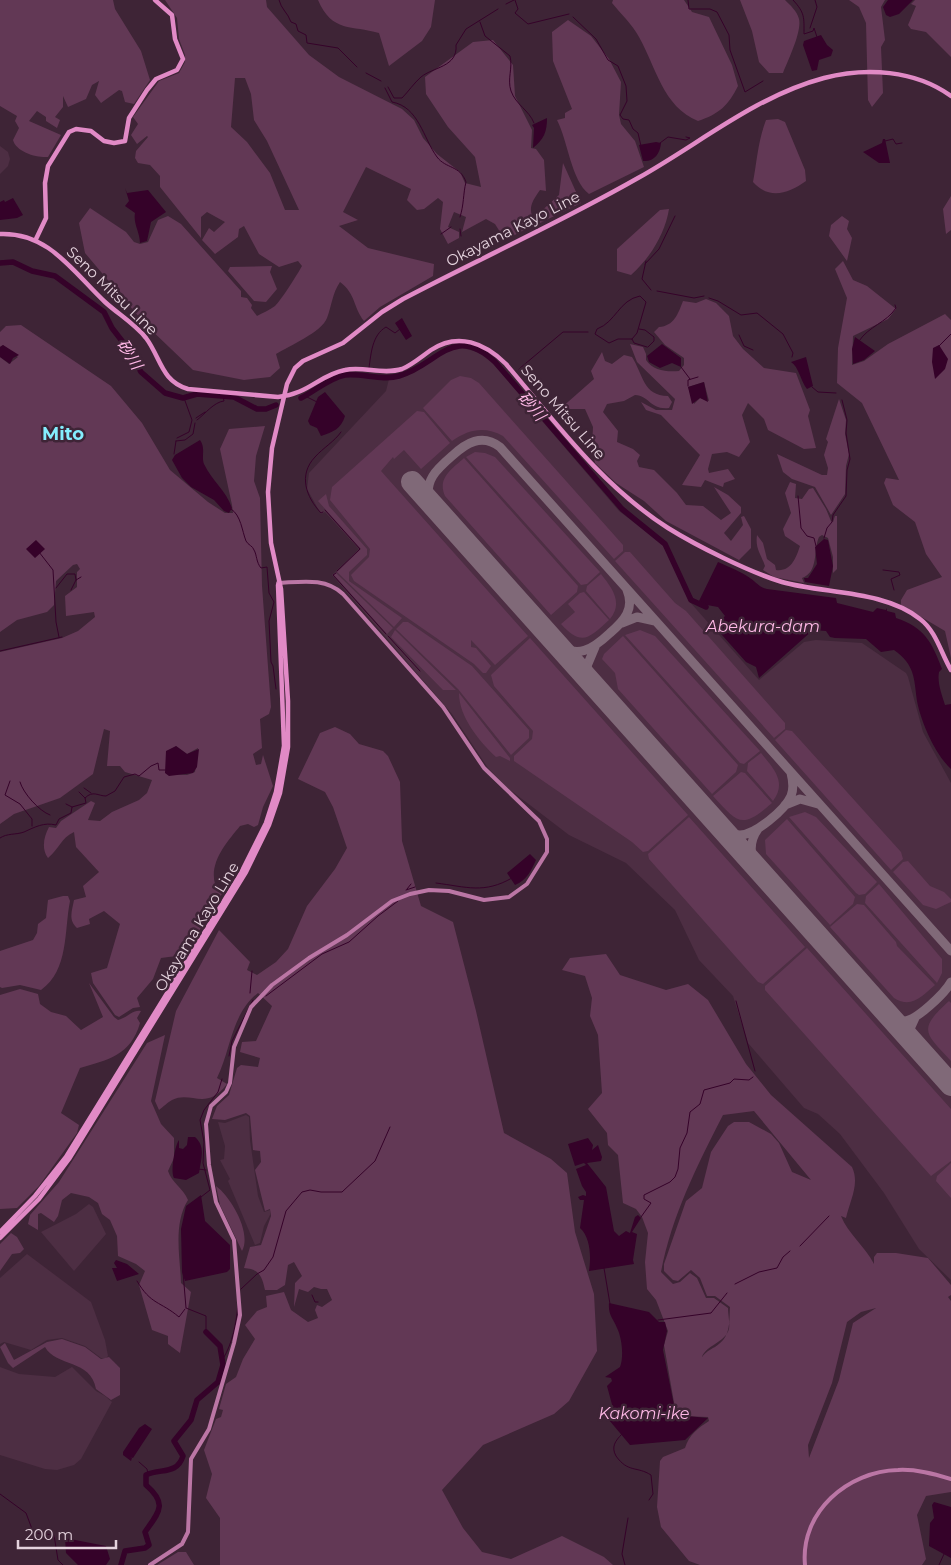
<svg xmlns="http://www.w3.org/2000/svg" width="951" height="1565" font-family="Montserrat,'Noto Sans JP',sans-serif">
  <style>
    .built { fill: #4d2e43 }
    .green { fill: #623855; fill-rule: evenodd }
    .water { fill: #350229 }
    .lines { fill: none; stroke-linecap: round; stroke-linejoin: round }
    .stream { stroke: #350229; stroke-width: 1 }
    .river { stroke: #350229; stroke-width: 5.5 }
    .taxiway { stroke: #806978; stroke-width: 9 }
    .runway { stroke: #806978; stroke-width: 22 }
    .secondary { stroke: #bb76a5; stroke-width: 4 }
    .primary { stroke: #e18ac6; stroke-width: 4.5 }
    .labels { text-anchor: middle; stroke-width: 5; stroke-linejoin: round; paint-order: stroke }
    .street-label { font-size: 15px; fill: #e5d3de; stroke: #3e2436 }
    .water-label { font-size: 16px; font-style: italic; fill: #ffb9e7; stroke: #3e2436 }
    .quarter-label { font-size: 18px; font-weight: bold; fill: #84edfe; stroke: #3e2436 }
  </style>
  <rect width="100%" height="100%" fill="#3e2436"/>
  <!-- built -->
  <path class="built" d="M0,146L8,152L10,159L8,166L0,174Z
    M459,347L485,354L619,511L664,545L689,601L759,680L804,642L816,640L862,643L906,673L908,677L923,732L951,783V1280L919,1249L884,1193L840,1134L818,1114L804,1108L748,1043L733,996L699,960L675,910L626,863L569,835L505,786L488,768L452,714L332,575L359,549L325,512L321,514L307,489L309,473L386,391L389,379L414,373L443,352Z
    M246,1115L249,1117L250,1140L258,1196L264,1212L270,1210V1215L264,1226L260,1243L255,1245L228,1181L230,1179L220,1160L224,1159L225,1146L218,1122L225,1123Z
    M89,1204L93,1207L106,1234L74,1271L41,1232L76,1214Z
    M27,1254L91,1302L105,1340L108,1356L106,1358H101L85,1346L62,1338L47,1340L31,1350L4,1342L0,1344V1278Z
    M0,1367L19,1374L55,1377L72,1367L96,1391L105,1396L112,1402L81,1459L74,1465L57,1470L45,1469L0,1455Z"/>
  <!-- green -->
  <path class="green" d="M0,0H113L115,9L141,51L150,80L134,104L125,102L122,91L119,90L101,103L95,95L99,81L92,85L86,99L68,107L63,96V107L55,117L60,120L57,128L46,121V117L37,111L29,121L61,135L48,157C37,158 16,152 13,140L19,128L15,121L17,116L0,106Z
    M165,0H266L267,7L309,55L339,77L402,109L414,120L423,138L437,154L460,172L465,183L481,187L475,157L448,127L426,94L425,77L473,42L493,40L513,65L515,96L532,130L531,148L536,149L544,160L546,191L540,190C531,203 527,209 536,224L505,240L495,224L486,219L462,232L466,217L454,212L448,227L459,232V238L448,244L440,229L443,202L438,198L424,209L417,210L407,200L411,189L366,167L343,212L358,220L339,226L368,248L434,264L433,276L380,307L364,321C353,307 356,294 340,282C332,294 332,305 327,318C322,332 289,346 276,354L280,368L270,377L244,380L193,370L145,324L85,253L79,223L90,208L126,232L134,242L140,244L148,242L158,220L168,216L181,224L241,291V297L247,298L252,305L251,308L257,316C262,313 270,310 275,306C282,299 297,275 302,266L298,261L279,267L259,254L244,226L239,229L238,237L215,254L202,240L209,228L214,232L225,222L207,212L201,217V238L160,187V176L150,165L138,163L135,158L136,151L148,137L147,136L137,144L131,135L138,124L133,117L159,81L179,73L185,62V55L179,39L177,18ZM235,78H245L251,94L254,120L267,141L299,210H285L270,173L247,142L231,127Z
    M318,0H435L431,27L422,41L389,66L379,33C352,25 332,33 318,0Z
    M613,0H684L692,12L709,17L732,65L738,86C728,106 719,114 698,121C663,107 656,67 639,37C632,24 621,14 612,3Z
    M740,0H785C790,5 797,11 799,19C802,32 788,60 783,73H769L759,62L752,31Z
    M849,0H885L881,7L885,40L881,47L883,93L872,107L868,100L866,23L859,7Z
    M915,0H951V57L926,32L911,29L908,25L916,6L911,4Z
    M568,20L591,36L609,59L621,82L619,115L621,124L635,141L644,167L589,194C571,180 568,141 557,120L565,118V113L572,109L553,61L552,32Z
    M778,119L785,122L805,170L806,181C788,194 769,200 753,182C757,161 758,141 766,120Z
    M563,163L581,203L538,224L537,215L559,195Z
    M951,196V230L946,234L943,209Z
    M669,209C665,234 650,258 631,275L617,271V249L660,210Z
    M842,216L849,221L847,229L852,238L847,261L829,236L831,225Z
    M843,261L853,280L867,286L896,309L888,319L853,336L852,365L864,361L888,344L945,314L951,320V658L945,631L901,605V600L907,590L942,577L926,554L915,522L893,505L884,483L886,478L899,480L862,403L837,383L838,348L847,298L835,269Z
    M272,266L270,272L277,289L266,302L254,301L228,271L230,267Z
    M706,299L716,303L729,316L733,336L743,349L764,368L796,373L810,410L808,416L816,448L804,449L768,430L764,419L748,403L742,415L750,442L739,457L727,452L712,454L708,469L709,473L728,469L735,479L724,483L723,487L705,480L701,487L682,485L700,455L661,415L646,410L641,402L656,410H672L675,399L637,362L630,344L643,347L646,354V360C653,371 667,372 679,371L684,365V358L665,345L654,332L659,327C674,326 678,314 683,301L696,303ZM704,382L709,401L700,398L694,404L688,387Z
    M21,325L111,386L142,423L170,470L208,502L225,513H233L232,505L220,449L229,429L265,426L256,456L254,481L260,498L262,586L271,707L269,714L260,719L262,748L253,754L256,765L261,764L263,755L273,786L263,807L258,825L254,827L248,824L240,826C227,842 209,862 215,884L225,889L184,955L161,958L153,979L137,998L140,1007L133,1008L119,1017L115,1015L93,983L91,973L107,968L120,924L104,911L89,919L90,924L77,928C68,920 72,911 74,900L86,897L83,886L99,872L76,847L74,832C61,838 59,849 48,858C41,849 44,836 49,827L56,828L61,821L91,801L95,803L88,820L100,821L112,812L139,800L147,793L152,780L125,772L120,766H107L110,731L104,729L93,774L60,798L14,814L0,824V652L62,638L78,631L95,617L94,612L66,616L65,596L77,587V572L80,569L77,564L73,565L56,581L54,605L47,612L17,620L0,632V357L9,364L18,357L3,345L0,347V332L6,326ZM176,746L187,754L198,748L195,772L187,775L166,774Z
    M602,352L605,361L612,364L624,355L632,357C643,374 643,396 668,396L672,402L669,408C650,410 650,396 635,395L624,401L607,404L603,412L618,431L617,442L633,449L640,455L637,461L639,467L654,470L677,493L686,505L703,506L721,520L731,513L714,487L728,495L741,507V513L724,533L731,541L743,525L741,517L744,516L751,529V548L739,560L666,521L644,501L616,483L595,463L592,447L593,427L585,409H560L594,379L591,371Z
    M460,376L471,378L479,383L623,545V551L614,559L503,436C485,426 469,429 452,441L423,408L451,380Z
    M839,399L846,420L845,434L849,454L846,466L845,494L831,515L815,487L792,479L783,472L777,454L822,475H827L828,468L824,455L828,442L826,439Z
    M417,411L424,412L450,443L421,469L404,450L394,459L393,457L381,471L528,636L495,665L471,640V647L476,648L491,666L486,673H483L474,664L354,581L351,575L369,557L370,549L330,500L332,487Z
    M475,452L485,453L495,457L600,572L587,584L581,585L466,457Z
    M464,458L578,586L577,592L551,615L445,496C437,478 452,469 464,458Z
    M790,482L796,484L795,498L802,499L809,489L813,488L826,509L831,521L833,522L835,516H837V569L833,573V557L828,538L822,535L819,537C813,550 819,572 802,578L804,583L774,577L763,570L765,566C761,554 755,549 757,535L763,543L767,559L775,565L776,570C791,572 796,558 800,546L785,536L783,529L791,513L785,493Z
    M326,494L329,506L367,549V555L349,572V581L402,618L394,627L337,572L361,549L318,501Z
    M625,552H630L675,603L686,611L785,723V729L774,738L615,561Z
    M336,573L393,628L387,634L334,575Z
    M601,574C611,587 624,602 610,619L586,591L587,586Z
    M584,592L609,620C589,638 582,647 561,624L575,612L568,604L580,593Z
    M403,622H408L472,666L529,730V738L511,755L458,689L396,629Z
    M395,630L456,690H443L391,637Z
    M640,630L655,636L760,751L744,764L740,763L625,635Z
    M623,636L738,765L736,772L712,794L618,689L615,673L602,659L604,654Z
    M530,638L688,815L648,851L643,852L632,842L514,761V756L532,739L533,731L494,686L491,675Z
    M459,693L510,758V761L500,756L496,757C479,741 459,717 459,693Z
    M335,727L350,734L359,744L383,751L388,756L400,782L402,841L421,906L453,922L476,1011L504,1133L551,1159L567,1173L575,1232L594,1294L597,1351L569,1401L554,1414L483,1445L442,1490L463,1528L482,1552L511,1559L562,1536L604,1557L613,1565H220V1518L206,1498L212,1474L204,1450L216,1419L221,1417L223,1410L219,1409L226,1384L236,1377L243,1359L255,1339L245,1325L257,1311L267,1307L266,1296L284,1292L291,1310L308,1322L318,1318L315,1310L317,1305L322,1307L332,1300L327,1289H321L314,1287L308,1292L299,1289L294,1307L295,1283L302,1276L294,1262L288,1265L285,1285L277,1290H265C262,1276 259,1269 244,1268L250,1247L261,1245L271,1216L270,1209L265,1211L255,1170L261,1162L260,1151L253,1150L250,1116L246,1113L225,1120L212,1119L217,1106L229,1095L237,1068L241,1065L258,1067L260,1058L240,1052L242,1042L256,1041L272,1006L258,993C231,1014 231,1050 217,1078L227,1084C206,1112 191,1090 172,1100C168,1102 163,1107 159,1110L155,1101L176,1011L219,930L250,962L247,970L257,975L276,962L288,949L307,906L335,869L347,848L333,807L325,792L298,779L320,733Z
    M786,730L792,731L901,852L903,859L891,870L775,740Z
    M761,753C774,769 787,782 773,801L747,771L748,763Z
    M741,772L745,773L772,803C741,830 738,823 713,796Z
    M805,812L816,817L877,882L865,894L859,895L856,893L789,817Z
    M689,817L805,947L763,984L758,982L649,859L648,854Z
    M787,819L855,897L853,904L830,925L766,854L765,840Z
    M908,861L930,886L944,892L951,899V902L936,909L923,905L893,872L903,862Z
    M879,884L942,959V973L937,983L865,903L866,896Z
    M63,896H68L70,901C64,931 69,970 41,990L20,985L2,988L0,987V951L33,940L37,933L38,924L46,918L48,900Z
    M857,904L864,905L896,942L897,946L935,985C922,996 912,1009 894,998L830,927Z
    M807,948L951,1109V1161L931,1176L765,990V986Z
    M606,954L620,975L666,990L688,984L708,1000L746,1064L771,1095L852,1167C860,1184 850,1200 846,1218L841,1216C848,1234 865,1246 874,1264V1257L877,1253H896L928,1258L951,1285V1295L948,1297L951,1301V1492L926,1496L917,1515L926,1559L922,1565H700L689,1561L661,1527L657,1507L660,1461L663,1457L685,1448C689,1435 698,1428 709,1421L708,1417L679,1416L676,1414L664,1345L668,1331L656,1300L647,1289L645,1262L648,1233L642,1217L636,1209L623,1203L618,1155L608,1145L607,1133L588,1109L602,1093L598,1035L590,1016L592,998L585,976L562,970L570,958ZM754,1111L811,1180L792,1172L779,1143L771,1134L749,1122H734L728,1126L711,1152L702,1188L686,1201L664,1264V1271L673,1280L678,1281L691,1270L700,1278L707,1296H715L730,1307C729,1324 731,1337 715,1347C709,1350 706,1352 702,1357C706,1345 725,1343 729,1329C730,1323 728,1314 728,1308L714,1298H706L697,1278L690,1273L680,1282L673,1284L661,1272C672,1215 697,1166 723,1115ZM876,1308L853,1323L839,1380L809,1458L808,1445L832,1383L847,1322L861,1312Z
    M89,983L114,1017L118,1020C127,1018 133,1009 141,1011L137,1018L140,1023C131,1055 108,1060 80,1068L61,1113L79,1125L77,1133L39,1186L17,1208L0,1209V995L20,989L38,994L40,1004L51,1012L66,1016L81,1030L103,1017Z
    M949,1001L951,1003V1061C925,1033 917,1030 949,1001Z
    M165,1035L151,1101L161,1124L174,1138V1158L168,1171C172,1183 183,1188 188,1200C173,1224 180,1256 181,1283L191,1292L180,1353L168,1344V1336L152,1330L139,1285L145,1271L136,1264L118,1256L117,1236L110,1220L102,1214L98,1203L89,1197L71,1193L62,1200L58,1216L54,1222L41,1213L38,1214V1230L28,1224L30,1215L59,1182L147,1043Z
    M951,1163V1198L936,1181L937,1176Z
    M216,1186C231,1197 252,1233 242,1251L220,1205Z
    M11,1233L17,1237L24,1249L20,1253L12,1254L0,1271V1244Z
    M62,1339L85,1347L101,1359L109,1357L120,1368V1395L111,1400L96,1389C91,1359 56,1367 45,1347L13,1368L8,1363L0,1347L5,1343L14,1360L47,1342Z
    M178,1552H186L194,1565H157Z"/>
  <!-- water -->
  <path class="water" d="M888,0H913L899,14L890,17L886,15L883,7Z
    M821,35L827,45L833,50L831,56L819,60L817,70L812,71L803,45L804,41Z
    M547,118C547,132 544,139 533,148L534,128L532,125Z
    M883,139H885L890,163H879L863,152L882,143Z
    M656,142L661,143C660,154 654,162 643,161L639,145Z
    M125,188L127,193L148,190L166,212L151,222L147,241L140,243C140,232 133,224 135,213L125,206L129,201Z
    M13,198L23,215L17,218L0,220V202L4,200L5,202Z
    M402,318L412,336L406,340L395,323Z
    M855,337L875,351L864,360L853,364L852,349Z
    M662,344L681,358V367L672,363L660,368L649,362L647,356Z
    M3,345L19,355L13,358L10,364L0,357V347Z
    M939,345L948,359L945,369L935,379L932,362L933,348Z
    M806,357L813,386L807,389C801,382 799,367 791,362Z
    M704,382L708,402L700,398L692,404L688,387Z
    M325,392L345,416C341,429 333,432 321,436L317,428L310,425L308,421L318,397Z
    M200,440C206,449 201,455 204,464C212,481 226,490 232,508L229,513L224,511L214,500L191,487L182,478L172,460L175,455Z
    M824,539L828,540L833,566L829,586L805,582L804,578H808L817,564L815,547Z
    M36,540L45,549L35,558L26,549Z
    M718,562C729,567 740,571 750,578C757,583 759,587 767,589L836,598L837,603L873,612L877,608L886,610L887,608V611L895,613L896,618C924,627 932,642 942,669L939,672C937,683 942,695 945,705L951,704V769C935,754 921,722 917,701C914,678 915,665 894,650L881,652L866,639L835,638L830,637L826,631L813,630L759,678L756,667L746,662L714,626L725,616L718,607L707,605L699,601Z
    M176,746L187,754L199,749L197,767L193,773L169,776L165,773L166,751Z
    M530,854L536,860C531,871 527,880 515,885L507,873Z
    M188,1137H195C206,1147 201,1159 199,1173L186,1180L174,1178C170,1172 175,1145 179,1140V1148L183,1149L187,1145Z
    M588,1138L593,1145L592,1150L598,1145L602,1157L601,1161L587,1163L606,1187L614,1231L619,1236L626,1231L630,1233L635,1217L638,1215L641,1218L632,1232L637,1234L633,1260L634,1264L589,1271C591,1258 591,1238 580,1228L584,1200H580L578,1197L583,1195L586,1196V1192L582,1186L576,1169L586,1165L584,1163L575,1166L568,1144Z
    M201,1195L205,1221L230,1245V1269L227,1272L185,1281L182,1272L181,1229L186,1206Z
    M116,1260L127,1264L139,1274L117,1281L112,1268H117L114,1263Z
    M609,1303L649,1312L659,1322H665L667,1331L663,1350L676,1415L708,1418L685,1440L630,1445L609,1420L614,1412L607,1386L612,1381L611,1378L605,1377L620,1367C624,1357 622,1338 617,1328C613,1318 608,1315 609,1303Z
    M145,1424L152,1429L133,1458L130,1457L132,1458L131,1461L123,1455V1452L139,1428Z
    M934,1502L951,1507V1558L929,1546L930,1523L934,1518L932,1505Z
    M65,1538L106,1546L110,1559L106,1565H78L66,1553Z"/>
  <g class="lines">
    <!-- stream -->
    <path class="stream" d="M279,0C281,9 288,13 291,22L296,24L298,31L306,35L307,43L338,48L357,67
      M515,0L518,9L515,13L528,24L569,14
      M688,0L689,9H710L717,12L729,35L730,50L745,92L763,81
      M793,0C805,13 804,17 804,34L813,31L814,28L817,37
      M506,4L514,0
      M573,17L596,39L608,60L618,66L626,86L627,101L620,115L623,119L629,120L633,129L638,133L641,146
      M480,22L485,36L510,56C513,68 507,79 511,91C516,105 529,110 534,123
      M810,28L817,7L815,0
      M366,73L381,81
      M388,87L394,98H402C408,92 414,83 421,77C433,67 458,67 456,45L466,29L498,9
      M385,88L392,102C419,107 423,138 437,157C446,169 460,165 466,182C463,194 464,205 460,217
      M885,141L893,139L896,144L902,143
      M660,143L668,137L686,140L690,138L686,137
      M460,229L461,236
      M441,234L451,227
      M646,261L642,279L651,290
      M645,264L659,249L675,216
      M657,291L694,298L704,296
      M709,298L718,301L741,315L757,313L783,334L793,353L792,357
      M639,329L645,330L654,337V341L648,347
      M739,335L744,346L753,350
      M632,339L637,333L646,302L640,296C619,300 616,322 597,329L595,334L609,343L618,339H632L634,343L647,347
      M859,341C869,326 886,323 896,308L895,305
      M939,346L951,334
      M681,367L690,379
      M369,368C371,354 372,335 386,327L395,333L400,329
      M519,369L563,332H588
      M368,375V374
      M510,379L511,378
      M688,386V380L698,377
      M812,387L818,392L836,393
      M305,396L317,402
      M196,418L205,412
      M197,420C205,414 214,402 224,401L223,396
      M177,438L189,432L192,420L184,398
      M176,441L185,440L193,434L195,423
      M174,454L176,441
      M798,496L801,528L807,536L814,538L816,546
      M231,509C241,515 242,531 246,541C248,545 253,546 254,550C257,555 256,562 261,568L267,567L269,593L274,602L269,621L271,662L273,666L276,689
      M325,510L360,549L337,571
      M323,512L321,513C306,497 298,475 315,457C323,448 335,441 341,432
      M824,538L827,528L832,522L833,515L846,496L847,470L850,459L846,433L847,420L842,400
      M39,552L53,570L56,622L59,637
      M883,570L899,572L900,575L891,579L894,590
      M336,573L333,575L386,634
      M56,588L67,574H75L76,580
      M71,590L76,580L81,577
      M388,636L420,671
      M0,651L62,637
      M10,781L5,795L20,804L32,819V826
      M20,782C23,793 39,811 50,815
      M84,788L91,793
      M79,792L85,798
      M66,804L72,807
      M0,838C7,833 16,835 24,832C35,827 44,822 56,825L59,819L71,813L72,807L86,803L85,798C93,790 98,796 106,796L115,791L124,777L135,774L139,776L151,766L158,763L159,770H165
      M436,883C467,887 484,894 512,878
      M407,889L411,884
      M406,890L415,887
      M250,993L252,971
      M266,996L322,954L349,942L378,916L398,901
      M736,1001L755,1071
      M229,1056L232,1041L253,1000
      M198,1169L206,1170
      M201,1197L210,1190L203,1163L204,1142L200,1120L204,1110L218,1092L222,1079
      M641,1217L651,1203L644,1199V1195L670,1182L675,1177L678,1169L680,1148L687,1133L690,1112L700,1104L704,1090L730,1083L734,1079L749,1080L753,1077
      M800,1246L829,1216
      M604,1268L610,1304
      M183,1272L186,1308L206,1316V1332
      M137,1281C151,1305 160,1301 179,1317L185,1309
      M735,1284L759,1272L777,1268L783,1257L790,1251
      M241,1289L257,1274L264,1270L273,1257L286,1211L302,1192L310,1190L321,1192H342L375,1161L390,1127
      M312,1295L315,1302H318
      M658,1320L711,1313L727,1293
      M223,1359C233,1342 236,1324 238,1305
      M622,1434C615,1441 611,1447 616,1456C628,1473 637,1466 651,1475L653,1494L649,1500
      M139,1462L147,1469L148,1474
      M0,1494L26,1513L32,1529L37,1533L54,1535L58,1560L63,1565
      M625,1565L622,1554L628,1518
      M939,1565L944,1554"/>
    <!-- river -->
    <path class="river" d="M0,263L13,262L32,271L55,276L104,312L112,328L129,350L141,372L165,393L183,398L197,394L234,397L257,409H266L276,405
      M301,398C315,391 329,378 345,375C363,373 382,381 399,376C438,365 453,323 495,362L622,509L665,544L691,600L706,607
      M121,1565L125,1551L145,1548L149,1545L145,1532C159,1512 168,1504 146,1485V1475C161,1468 177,1475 183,1456L174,1441L191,1420L197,1400L218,1382L223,1365L220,1346L206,1332"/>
    <!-- taxiway -->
    <path class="taxiway" d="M430,503C423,481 437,469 452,456C466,443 482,433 500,447L951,951
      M622,623L637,617L655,621
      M556,643C577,660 593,649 610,633C624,621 635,609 627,590
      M593,685L587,666L595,647
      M785,805L800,799L818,804
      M719,826C725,831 731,835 740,835C755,835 785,810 791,796C794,789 793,781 791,773
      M758,829C748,843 750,856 758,870
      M886,1013C891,1018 897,1021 904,1021C916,1021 945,993 951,982
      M913,1043L910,1029L915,1018"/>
    <!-- runway -->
    <path class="runway" d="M412,482L951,1085"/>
    <!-- secondary -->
    <path class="secondary" d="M150,1565L182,1544L188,1532L191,1459L209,1429L234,1343L240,1315L234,1240L216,1202L209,1165L206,1124L211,1106L226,1092L230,1083L234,1047L251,1007L272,985L309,958L347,935L392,901L410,894L429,890L449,891L484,900L509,897L527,884L547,852V839L539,821L484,768L443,707L343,594C325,577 301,582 278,583
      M805,1565C800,1512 848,1471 898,1470C916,1469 934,1474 951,1479"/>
    <!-- primary -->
    <path class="primary" d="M0,234C49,232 73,272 105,302C118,314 135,324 146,338C161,358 161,381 188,389L278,397C309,394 319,375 345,370C363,366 383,375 402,369C412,365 421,357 431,350C458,332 485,343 506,364C556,423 602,486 668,528C697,546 749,572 782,582C824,594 884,590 920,619C936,631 941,653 951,670
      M36,239L46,218L45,183L48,166L69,132L76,129L91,131L104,141L114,143L125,141L129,118L147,90L156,79L177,70L183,59L175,39L172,15L155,0
      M0,1232L35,1196L66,1157L240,875L266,823L276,792L284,746L278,585
      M0,1238L39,1199L69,1159L246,872L269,825L280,793L288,747V701L281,589L271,543L268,492L272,448L287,384L295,368L303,361L343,343L382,312L403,299C481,258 561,222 638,178C699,144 756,96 824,78C866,67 915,70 951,96"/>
  </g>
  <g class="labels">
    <!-- street labels -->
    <g class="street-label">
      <text transform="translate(513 229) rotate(-27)" y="5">Okayama Kayo Line</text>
      <text transform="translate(112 291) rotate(44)" y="5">Seno Mitsu Line</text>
      <text transform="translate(563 412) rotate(49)" y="5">Seno Mitsu Line</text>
      <text transform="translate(197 927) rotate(-59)" y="5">Okayama Kayo Line</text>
    </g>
    <!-- water labels -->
    <g class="water-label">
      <text transform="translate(130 354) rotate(58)" y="6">砂川</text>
      <text transform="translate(532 406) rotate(49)" y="6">砂川</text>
      <text x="763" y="632">Abekura-dam</text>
      <text x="644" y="1419">Kakomi-ike</text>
    </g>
    <!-- quarter labels -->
    <g class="quarter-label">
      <text x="63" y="440">Mito</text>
    </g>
  </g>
  <!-- scale -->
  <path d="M18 1540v8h98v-8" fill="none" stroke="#e5d3de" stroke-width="2.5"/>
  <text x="25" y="1540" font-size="15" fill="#e5d3de" stroke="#3e2436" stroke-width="4" paint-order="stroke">200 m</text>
</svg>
